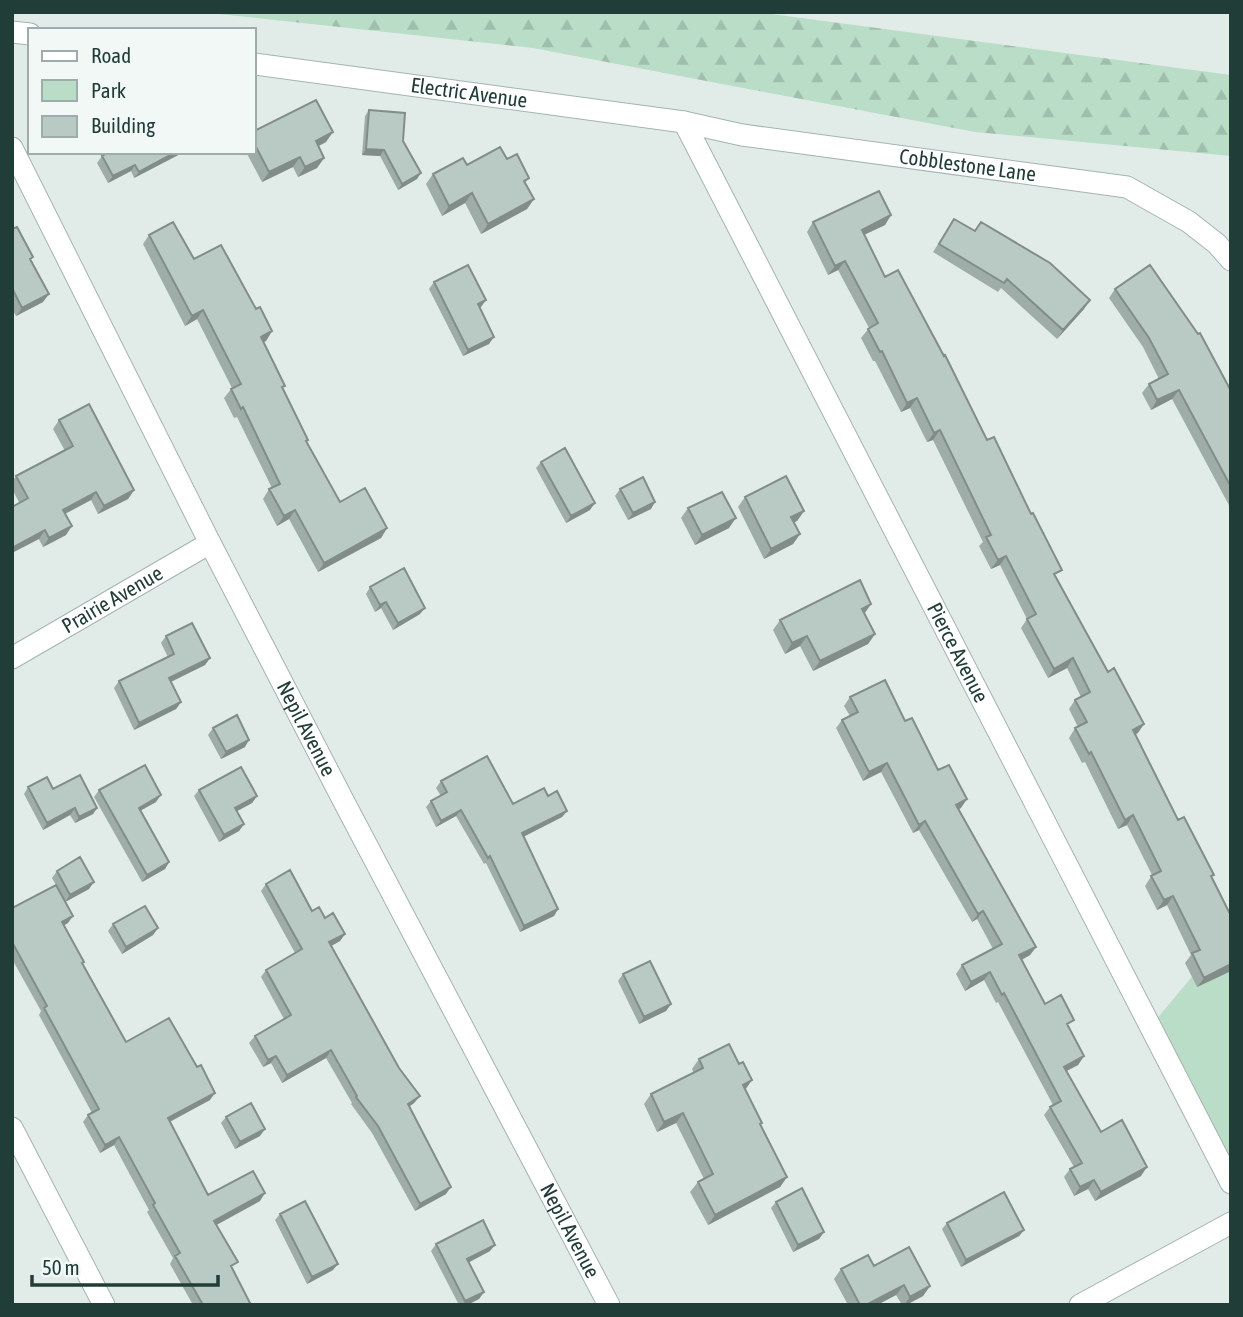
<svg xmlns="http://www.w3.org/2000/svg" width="1243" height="1317" font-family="'Asap Condensed',sans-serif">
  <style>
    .forest { fill: url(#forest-firs) }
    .park { fill: #b9ddc7 }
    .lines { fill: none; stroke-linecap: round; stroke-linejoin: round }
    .street-casing { stroke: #a4b4b0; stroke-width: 23 }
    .street { stroke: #fff; stroke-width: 21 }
    .wall { fill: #9fada9 }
    .shaded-wall { fill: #828d89 }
    .building { fill: #b9c9c4; stroke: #828d89; stroke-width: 2 }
    .labels { text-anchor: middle; stroke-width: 6; stroke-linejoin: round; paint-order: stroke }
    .street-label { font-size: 21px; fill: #213d38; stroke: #f1f8f5 }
  </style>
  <defs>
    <pattern id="forest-firs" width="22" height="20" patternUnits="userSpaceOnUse" patternTransform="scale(1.75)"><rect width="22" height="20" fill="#b9ddc7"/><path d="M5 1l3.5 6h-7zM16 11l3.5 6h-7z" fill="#9fbfac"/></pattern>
  </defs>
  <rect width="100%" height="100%" fill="#e1ece8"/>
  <!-- forest -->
  <path class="forest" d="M201,12H756L1231,75V156L975,132L533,48Z"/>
  <!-- park -->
  <path class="park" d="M1231,930V1183L1150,1027Z"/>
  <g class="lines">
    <defs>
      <g id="street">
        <path d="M12,32L30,34"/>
        <path id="s1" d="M254,64L684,122L742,135L1127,187L1189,222L1217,244L1231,260"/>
        <path id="s2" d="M684,122L1231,1183"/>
        <path id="s3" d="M12,148L210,543L343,800L609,1305"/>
        <path id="s4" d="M12,658L210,543"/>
        <path d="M12,1128L104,1305"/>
        <path d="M1080,1305L1231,1223"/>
      </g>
    </defs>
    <!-- street casing -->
    <use href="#street" class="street-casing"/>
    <!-- street -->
    <use href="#street" class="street"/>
  </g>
  <!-- wall -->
  <path class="wall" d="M369,110L403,141L417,179L398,190L380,156L362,155L365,116Z
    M254,131L326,142L318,146L324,158L317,168L298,177L293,167L262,182L246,152H254Z
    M109,152H184L134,178L131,171L108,183L97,163L102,156Z
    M507,159L529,178L525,183L534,199L527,209L481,234L465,203L442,216L426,184L433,174L467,165Z
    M891,215L885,225L864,235L885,277L987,440L1057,578L1138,733L1135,734L1178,820L1212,878L1231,916V971L1197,987L1185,963L1191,955L1167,905L1157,910L1145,886L1152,875L1127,825L1118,829L1085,762L1082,763L1069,738L1075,728L1078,727L1069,709L1075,700L1081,697L1067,668L1048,678L1021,628L1027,619L1000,565L991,569L979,546L983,542L933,440L927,442L910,408L901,412L875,361H873L861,338L869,328L838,270L828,275L807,232L813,222Z
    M954,219L975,231L981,222L1084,309L1057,339L1001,288L998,292L933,252Z
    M12,229L31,260L43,302L16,316L12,309Z
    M149,235L194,259L256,309L272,331L266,341L263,342L283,389L308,440L307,442L340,502L387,528L381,538L318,572L289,519L277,526L263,499L269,489L272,488L237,417L234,418L224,398L232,388L197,319L185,326L143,244Z
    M434,282L486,300L479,308L489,344L463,356L429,289Z
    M1115,289L1231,391V509L1172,399L1151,410L1142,393L1149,384L1159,379L1143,347L1109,298Z
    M59,420L134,490L128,499L98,514L91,500L65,514L66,535L43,547L12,489V482L16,476L65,451L53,429Z
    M541,462L590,510L566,523L536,468Z
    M620,489L651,509L628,520L615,496Z
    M745,497L804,511L797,521L794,522L800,534L793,544L764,559L738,507Z
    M688,508L729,528L695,545L681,518Z
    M370,587L420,614L393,630L381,608L375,612L366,594Z
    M871,604L864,614L875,634L868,644L813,671L800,646L785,654L773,630L780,620Z
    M166,636L210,658L205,665L171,682L181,702L176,709L134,730L114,688L119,681L168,657L161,643Z
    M850,697L905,721L961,808L959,809L1036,947L1030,955L1022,960L1045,1004L1069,1027L1084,1056L1078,1065L1067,1071L1101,1132L1141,1176L1095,1201L1088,1189L1074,1196L1064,1177L1070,1169L1074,1167L1044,1115L1050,1107L1053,1105L998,1002L996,1003L984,980L965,991L956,974L962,965L993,949L977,919L972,922L919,830L913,833L881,772L863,781L836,728L842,720L850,716L844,706Z
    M213,728L245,747L221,759L208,735Z
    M441,781L513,804L548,796L567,811L562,817L523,837L558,909L554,916L520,932L486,863L484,864L456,816L436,827L426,807L431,801L441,796L436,788Z
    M28,787L53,789L97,808L93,814L75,823L70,815L43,830L24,794Z
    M99,790L156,802L140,811L169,862L165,869L142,882L94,797Z
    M199,790L257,796L252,803L237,811L244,824L239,831L219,842L194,796Z
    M57,871L89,889L65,902L68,923L64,925L83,964L126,1042L210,1100L170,1122L208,1195L260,1201L216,1225L232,1270L251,1305H193L170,1264L173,1258L147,1212L149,1210L114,1145L100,1153L83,1122L88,1115L92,1113L39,1015L41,1011L12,959V908L56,885L52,878Z
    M266,884L325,918L345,934L340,941L331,946L399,1068L420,1096L414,1103L410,1106L446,1194L415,1211L372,1133L351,1104L352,1103L326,1058L282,1083L271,1063L263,1067L249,1043L255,1036L284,1019L261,977L266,970L295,953L261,891Z
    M113,924L158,928L153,935L122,954L108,931Z
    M623,974L671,1004L666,1011L639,1024L618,981Z
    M699,1059L739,1064L752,1080L745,1089L761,1125L787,1177L780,1187L708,1225L690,1192L698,1182L704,1179L676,1123L657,1132L644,1104L651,1094L694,1073L692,1069Z
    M226,1117L260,1136L235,1149L221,1123Z
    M776,1202L824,1232L819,1239L793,1252L771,1208Z
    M280,1214L333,1270L307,1284L275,1220Z
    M947,1223L1024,1230L1019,1236L961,1267L942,1229Z
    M436,1244L490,1251L469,1262L484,1292L479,1299L467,1305H459L431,1251Z
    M874,1266L930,1286L923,1296L906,1305H902L896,1295L877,1305H848L834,1279L841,1269Z"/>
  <!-- shaded-wall -->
  <path class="shaded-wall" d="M333,132L326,142L309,151L316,141Z
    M366,149L384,150L380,156L362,155Z
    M176,152H184L134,178L139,172Z
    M300,157L293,167L262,182L269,172Z
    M324,158L317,168L298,177L305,167Z
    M135,165L131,171L108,183L113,176Z
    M421,173L417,179L398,190L402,184Z
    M472,193L465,203L442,216L449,206Z
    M534,199L527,209L481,234L488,224Z
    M891,215L885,225L855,239L862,230Z
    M845,261L838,270L828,275L835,266Z
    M49,294L43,302L16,316L22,308Z
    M486,300L481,307L473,311L478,304Z
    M1090,300L1084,309L1057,339L1063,330Z
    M203,310L197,319L185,326L192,316Z
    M272,331L266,341L254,346L261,337Z
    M494,337L489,344L463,356L468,350Z
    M1179,390L1172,399L1151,410L1157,400Z
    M917,398L910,408L901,412L907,403Z
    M940,430L933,440L927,442L934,433Z
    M134,490L128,499L98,514L104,506Z
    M96,492L91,500L57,518L63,510Z
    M655,502L651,509L628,520L633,513Z
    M595,503L590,510L566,523L571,516Z
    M295,510L289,519L277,526L284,516Z
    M804,511L797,521L784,527L791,517Z
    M736,518L729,528L695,545L702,535Z
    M72,526L66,535L43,547L49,538Z
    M387,528L381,538L318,572L324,563Z
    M45,530L39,539L12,553V548Z
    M800,534L793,544L764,559L771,549Z
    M1006,556L1000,565L991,569L998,560Z
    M386,602L381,608L375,612L380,605Z
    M871,604L864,614L862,609Z
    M425,608L420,614L393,630L398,623Z
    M875,634L868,644L813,671L820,661Z
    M807,636L800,646L785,654L792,643Z
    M210,658L205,665L164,685L169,678Z
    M1073,658L1067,668L1048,678L1054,669Z
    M181,702L176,709L134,730L139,723Z
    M1144,724L1138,733L1126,739L1133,730Z
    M249,740L245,747L221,759L226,752Z
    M887,763L881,772L863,781L869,772Z
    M161,795L156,802L134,814L139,808Z
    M257,796L252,803L230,815L235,808Z
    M967,799L961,808L950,813L956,805Z
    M75,808L70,815L43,830L47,823Z
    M97,808L93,814L75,823L79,817Z
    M461,810L456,816L436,827L441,821Z
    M567,811L562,817L517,840L522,833Z
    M1133,815L1127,825L1118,829L1125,820Z
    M925,821L919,830L913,833L919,825Z
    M244,824L239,831L219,842L224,835Z
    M169,862L165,869L142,882L147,875Z
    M94,882L89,889L65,902L70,895Z
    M1173,896L1167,905L1157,910L1164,900Z
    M558,909L554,916L520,932L524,926Z
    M983,911L977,919L972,922L978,914Z
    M73,916L68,923L57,929L62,922Z
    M158,928L153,935L122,954L126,947Z
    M345,934L340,941L324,950L329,942Z
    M1036,947L1030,955L1013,964L1019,955Z
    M1231,964V971L1197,987L1204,978Z
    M990,972L984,980L965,991L971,982Z
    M671,1004L666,1011L639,1024L644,1017Z
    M331,1050L326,1058L282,1083L287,1075Z
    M276,1056L271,1063L263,1067L268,1060Z
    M1084,1056L1078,1065L1058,1075L1064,1067Z
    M752,1080L745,1090L743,1085Z
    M215,1093L210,1100L163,1125L168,1118Z
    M420,1096L414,1103L403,1111L408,1104Z
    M683,1113L676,1123L657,1132L664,1122Z
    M265,1129L260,1136L235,1149L240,1142Z
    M119,1137L114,1145L100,1153L105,1145Z
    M1147,1167L1141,1176L1095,1201L1101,1192Z
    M787,1177L780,1187L708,1225L715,1215Z
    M1094,1180L1088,1189L1074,1196L1080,1187Z
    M451,1187L446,1194L415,1211L420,1204Z
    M265,1193L260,1201L209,1229L214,1221Z
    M1024,1230L1019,1236L961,1267L966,1260Z
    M824,1232L819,1239L793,1252L798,1245Z
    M495,1245L490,1251L462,1266L467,1259Z
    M338,1264L333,1270L307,1284L312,1277Z
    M904,1285L896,1295L877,1305H866Z
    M930,1286L923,1296L906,1305H904L910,1297Z
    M484,1292L479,1299L467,1305H463L465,1301Z"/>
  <!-- building -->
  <path class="building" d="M316,100L333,132L316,141L324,158L305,167L300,157L269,172L254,143V131Z
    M369,110L405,113L403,141L421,173L402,184L384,150L366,149Z
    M500,147L507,159L517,154L529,178L524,181L534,199L488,224L472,193L449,206L433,174L463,158L467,165Z
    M109,152H176L139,172L135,165L113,176L102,156Z
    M879,191L891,215L862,230L885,277L898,270L944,356L945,355L987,440L994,437L1031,514L1033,513L1062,570L1054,574L1108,672L1114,668L1144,724L1133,730L1178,820L1184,817L1214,875L1211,876L1231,916V964L1204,978L1192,953L1200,950L1173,896L1164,900L1151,876L1161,871L1133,815L1125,820L1091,752L1089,754L1075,728L1087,722L1075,700L1090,692L1073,658L1054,669L1027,619L1036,614L1006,556L998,560L986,537L991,535L940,430L934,433L917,398L907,403L882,351L880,352L868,329L878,323L845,261L835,266L813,222Z
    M954,219L975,231L981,222L1050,263L1090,300L1063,330L1007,279L1004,283L939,244Z
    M173,222L194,259L221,245L256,309L260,307L272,331L261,337L285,386L282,387L308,440L306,441L340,502L365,488L387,528L324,563L295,510L284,516L269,489L280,484L243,407L241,409L231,389L241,384L203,310L192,316L149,235Z
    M17,227L33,257L30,259L49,294L22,308L12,288V229Z
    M468,265L486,300L478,304L494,337L468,350L434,282Z
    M1150,265L1198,334L1200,333L1231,391V487L1179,390L1157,400L1149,384L1168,374L1149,338L1115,289Z
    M89,404L134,490L104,506L96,492L63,510L72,526L49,538L45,530L12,548V507L28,498L16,476L73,446L59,420Z
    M565,448L595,503L571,516L541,462Z
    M786,476L804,511L791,517L800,534L771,549L745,497Z
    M643,477L655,502L633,513L620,489Z
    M722,492L736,518L702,535L688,508Z
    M404,568L425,608L398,623L386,602L380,605L370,587Z
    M860,580L871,604L862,609L875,634L820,661L807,636L792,643L780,620Z
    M192,623L210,658L169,678L181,702L139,723L119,681L174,654L166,636Z
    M885,680L905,721L912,718L938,770L949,765L967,799L956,805L1036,947L1019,955L1045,1004L1061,995L1074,1020L1067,1024L1084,1056L1064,1067L1101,1132L1122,1120L1147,1167L1101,1192L1094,1180L1080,1187L1070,1169L1082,1163L1050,1107L1061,1101L1004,993L1002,995L990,972L971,982L962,965L1002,944L983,911L978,914L925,821L919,825L887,763L869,772L842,720L858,712L850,697Z
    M237,715L249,740L226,752L213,728Z
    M487,756L513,804L544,788L548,796L557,791L567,811L522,833L558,909L524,926L490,856L488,858L461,810L441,821L431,801L447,792L441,781Z
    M145,765L161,795L139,808L169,862L147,875L99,790Z
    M241,767L257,796L235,808L244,824L224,835L199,790Z
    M80,775L97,808L79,817L75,808L47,823L28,787L47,777L53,789Z
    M80,857L94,882L70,895L57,871Z
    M290,870L312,911L319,907L325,918L333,913L345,934L329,942L399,1068L420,1096L408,1104L451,1187L420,1204L378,1126L356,1097L357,1096L331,1050L287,1075L276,1056L268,1060L255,1036L291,1015L266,970L302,949L266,884Z
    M56,885L73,916L62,922L84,962L82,963L126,1042L169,1018L197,1067L201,1065L215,1093L168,1118L208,1195L253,1171L265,1193L214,1221L238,1262L231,1266L251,1305H203L175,1256L180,1253L153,1205L155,1203L119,1137L105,1145L88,1115L99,1109L44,1008L47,1006L12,942V908Z
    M145,906L158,928L126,947L113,924Z
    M650,961L671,1004L644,1017L623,974Z
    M729,1044L739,1064L743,1062L752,1080L743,1085L762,1123L760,1124L787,1177L715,1215L698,1182L713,1174L683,1113L664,1122L651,1094L703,1068L699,1059Z
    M251,1103L265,1129L240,1142L226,1117Z
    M802,1188L824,1232L798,1245L776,1202Z
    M1004,1192L1024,1230L966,1260L947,1223Z
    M305,1201L338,1264L312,1277L280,1214Z
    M483,1220L495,1245L467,1259L484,1292L465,1301L436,1244Z
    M909,1247L930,1286L910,1297L904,1285L866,1305H860L841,1269L868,1255L874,1266Z"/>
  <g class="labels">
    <!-- street labels -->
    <g class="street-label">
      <text dy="7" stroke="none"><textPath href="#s1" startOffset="217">Electric Avenue</textPath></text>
      <text dy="7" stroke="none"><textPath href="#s1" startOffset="721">Cobblestone Lane</textPath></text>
      <text dy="7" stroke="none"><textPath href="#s4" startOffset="116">Prairie Avenue</textPath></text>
      <text dy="7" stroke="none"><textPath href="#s2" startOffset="597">Pierce Avenue</textPath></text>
      <text dy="7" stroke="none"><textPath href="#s3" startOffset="651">Nepil Avenue</textPath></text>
      <text dy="7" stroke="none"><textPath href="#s3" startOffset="1218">Nepil Avenue</textPath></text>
    </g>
  </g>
  <!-- border -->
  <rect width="1243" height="1317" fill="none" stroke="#213d38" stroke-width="28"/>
  <!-- legend -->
  <rect x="28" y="28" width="228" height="126" fill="#f1f8f5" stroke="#9eada9" stroke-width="2"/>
  <rect x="42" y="51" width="35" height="10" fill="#ffffff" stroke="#9eada9" stroke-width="2"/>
  <text x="91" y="63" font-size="21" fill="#213d38">Road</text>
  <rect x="42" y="80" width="35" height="21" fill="#b9ddc7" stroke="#9eada9" stroke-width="2"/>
  <text x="91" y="98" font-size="21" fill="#213d38">Park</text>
  <rect x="42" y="116" width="35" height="21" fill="#b9c9c4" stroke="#9eada9" stroke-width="2"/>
  <text x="91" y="133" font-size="21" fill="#213d38">Building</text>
  <!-- scale -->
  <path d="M32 1275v10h186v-10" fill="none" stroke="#213d38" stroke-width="3.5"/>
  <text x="42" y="1275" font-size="21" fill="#213d38" stroke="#f1f8f5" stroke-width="5" paint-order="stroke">50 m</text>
</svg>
